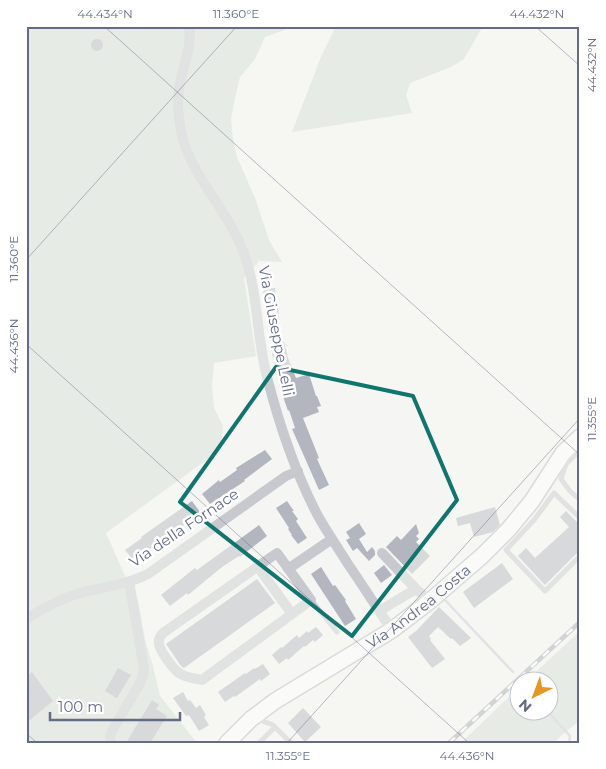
<svg xmlns="http://www.w3.org/2000/svg" width="606" height="769" font-family="Montserrat,sans-serif">
  <style>
    .green { fill: #d4ddd4 }
    .lines { fill: none; stroke-linecap: round; stroke-linejoin: round }
    .stream { stroke: #c8cbd4; stroke-width: 2.5 }
    .building { fill: #b3b6be }
    .secondary-casing { stroke: #b8b9c1; stroke-width: 18 }
    .service { stroke: #c8c9ce; stroke-width: 5 }
    .minor { stroke: #c8c9ce; stroke-width: 10 }
    .secondary { stroke: #fff; stroke-width: 15 }
    .rail-casing { stroke: #a5a8b1; stroke-width: 4.5 }
    .rail { stroke: #fff; stroke-width: 2.5; stroke-dasharray: 8; stroke-linecap: butt }
    .marked { fill: none; stroke: #0f766e; stroke-width: 4; stroke-linejoin: round }
    .ticks { fill: none; stroke: #646b85; stroke-width: 1; stroke-opacity: 0.45 }
    .labels { text-anchor: middle; stroke-width: 5; stroke-linejoin: round; paint-order: stroke }
    .street-label { font-size: 15px; fill: #646b85; stroke: #fff }
    .neatline { fill: none; stroke: #646b85; stroke-width: 2 }
    .ticks-label { font-size: 12px; text-anchor: middle; fill: #646b85 }
  </style>
  <rect width="100%" height="100%" fill="#f5f6f3"/>
  <!-- green -->
  <path class="green" d="M26,26H291L282,31L265,37L255,59L240,77L235,98L231,119L233,139L237,157L255,198L269,240L282,262L259,261L244,278L256,356L214,363L212,385L214,408L223,426L222,442L216,453L106,533L125,576L138,600L145,640L153,666L160,696L197,743H26Z
    M336,26H483L464,59L451,67L410,83L406,95L412,113L292,132L321,57Z
    M580,631V720L553,743H461L518,688V712H548V682L526,681Z"/>
  <g class="lines">
    <!-- stream -->
    <path class="stream" d="M444,599L513,672
      M548,712L570,736L569,743"/>
  </g>
  <!-- building -->
  <path class="building" d="M91 45a6 6 0 1 1 12 0a6 6 0 1 1-12 0Z
    M275,288L280,324L269,325L267,306L265,307L263,289Z
    M284,342L288,358L296,378L309,374L316,396H317L321,406L317,407L319,412L303,418L319,458L317,459L329,485L319,490L292,429L295,428L289,410L288,411L279,385L282,384L274,361L271,348H274L273,345Z
    M265,450L272,459L244,480L245,481L210,504L202,494L219,480L220,482L237,470L236,468Z
    M192,501L200,512L183,524L184,525L168,537L167,536L134,561L125,550L142,538L141,537Z
    M287,501L294,511H292L298,519L296,521L307,538L298,544L291,535H292L288,529L289,528L276,508Z
    M495,507L500,525L493,532L474,537L470,523L458,526L456,518Z
    M566,511L580,525V552L577,553L545,585L518,556L526,548L535,558L569,527L560,517Z
    M359,523L366,534L359,539L367,552L372,547L375,551V555L369,561L357,548L353,551L346,540L350,538L346,532Z
    M416,524L419,533L416,536L419,539L416,542L430,556L412,574L386,547L397,536L401,540Z
    M259,525L267,536L240,557L239,556L222,567L188,595L187,593L170,606L161,595L195,568L197,570Z
    M502,563L513,579L474,608L463,592Z
    M384,565L392,575L381,583L374,573Z
    M321,567L333,586L335,585L343,596L346,600L345,601L356,619L345,626L311,574Z
    M257,579L275,603L184,668L181,666L166,644Z
    M439,607L471,638L460,646L452,638L451,639L438,627L429,636L431,639L430,640L445,659L432,668L408,637L416,631Z
    M316,627L323,635L315,642L313,640L305,647L304,646L288,660L287,658L279,664L272,655L281,647L282,648L297,635L299,638L307,631L308,633Z
    M263,664L270,674L261,681L260,679L235,697L234,696L225,702L218,692L245,673L246,674L254,668L255,669Z
    M118,668L131,675L117,698L105,691Z
    M32,672L53,701L30,720L26,715V677Z
    M183,692L188,701L190,700L196,708L200,705L206,715L204,717L209,725L199,731L189,715L186,716L173,698Z
    M152,700L159,705L156,709L167,716L150,743H126Z
    M303,708L321,727L305,742L288,723Z"/>
  <g class="lines">
    <defs>
      <g id="secondary">
        <path id="s1" d="M227,743L251,719L275,701L392,630L430,601L482,556L508,530L532,501L563,453L580,437"/>
      </g>
    </defs>
    <!-- secondary casing -->
    <use href="#secondary" class="secondary-casing"/>
    <!-- service -->
    <path class="service" d="M563,463L566,464L579,451L580,452
      M566,464L561,479L570,491L580,500
      M580,518L554,493L534,520L506,550L545,591L580,556
      M311,600L337,632
      M255,718L273,725L291,743
      M259,743L275,727"/>
    <!-- minor -->
    <path class="minor" d="M189,26C192,44 185,61 181,78C177,96 177,113 181,131C190,176 227,208 243,251C259,292 256,339 268,381C280,427 296,474 318,516C327,532 338,548 348,564C363,586 377,608 392,630
      M277,553L311,600L202,680C194,678 186,678 179,673C173,669 160,651 159,644C158,639 160,636 163,633Z
      M382,553L416,589L430,601
      M258,567L292,614
      M288,569L332,539
      M379,611L416,589
      M26,619C45,607 62,598 83,592C105,587 128,584 148,574L286,476L298,471
      M111,743L110,737L112,731L140,683L143,676L144,669L129,581"/>
    <!-- secondary -->
    <use href="#secondary" class="secondary"/>
    <defs>
      <path id="rail" d="M449,743L580,622"/>
    </defs>
    <!-- rail casing -->
    <use href="#rail" class="rail-casing"/>
    <!-- rail -->
    <use href="#rail" class="rail"/>
  </g>
  <!-- marked area -->
  <path d="M0 0H606V769H0ZM276,367L413,396L457,500L352,636L180,502Z" fill="#f5f6f3" fill-opacity=".55" fill-rule="evenodd"/>
  <path class="marked" d="M276,367L413,396L457,500L352,636L180,502Z"/>
  <!-- ticks -->
  <path class="ticks" d="M104,26L580,455M535,26L580,66M26,260L237,26M26,344L469,743M26,733L37,743M287,743L580,418"/>
  <g class="labels">
    <!-- street labels -->
    <g class="street-label">
      <text transform="translate(276 331) rotate(79)" y="5">Via Giuseppe Lelli</text>
      <text transform="translate(184 528) rotate(-34)" y="5">Via della Fornace</text>
      <text dy="5" stroke="none"><textPath href="#s1" startOffset="236">Via Andrea Costa</textPath></text>
    </g>
  </g>
  <!-- border -->
  <rect width="606" height="769" fill="none" stroke="#ffffff" stroke-width="55"/>
  <!-- north arrow -->
  <g transform="translate(534 696) rotate(222)"><circle r="24" fill="#ffffff" stroke="#c1c4ce"/>
  <path d="M0-4L9 19L0 12L-9 19Z" fill="#e79622"/>
  <text y="-8" font-size="14" font-weight="bold" text-anchor="middle" fill="#646b85">N</text>
  </g>
  <!-- scale -->
  <path d="M50 712v8h130v-8" fill="none" stroke="#646b85" stroke-width="2.5"/>
  <text x="58" y="712" font-size="15" fill="#646b85" stroke="#ffffff" stroke-width="4" paint-order="stroke">100 m</text>
  <rect x="28" y="28" width="550" height="714" class="neatline"/>
  <g class="ticks-label">
    <text x="105" y="18">44.434°N</text>
    <text x="236" y="18">11.360°E</text>
    <text x="537" y="18">44.432°N</text>
    <text transform="translate(592 65) rotate(-90)" y="4">44.432°N</text>
    <text transform="translate(14 259) rotate(-90)" y="4">11.360°E</text>
    <text transform="translate(14 346) rotate(-90)" y="4">44.436°N</text>
    <text transform="translate(592 419) rotate(-90)" y="4">11.355°E</text>
    <text x="288" y="760">11.355°E</text>
    <text x="467" y="760">44.436°N</text>
  </g>
</svg>
